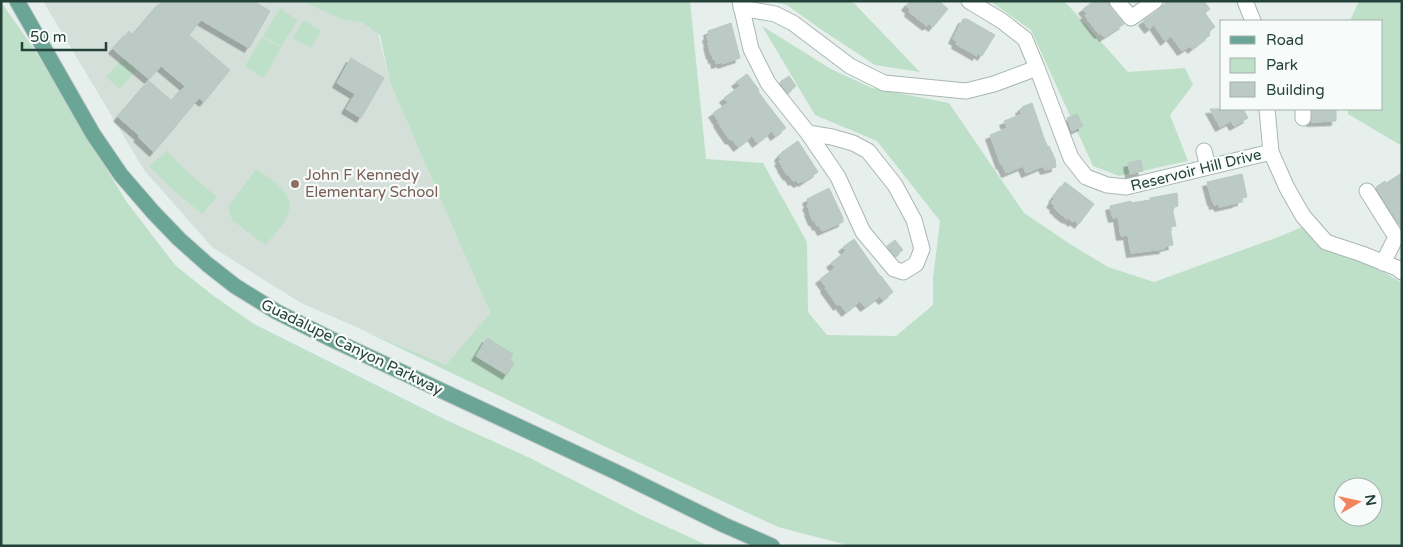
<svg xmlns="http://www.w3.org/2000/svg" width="1403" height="547" font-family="'Varela Round',sans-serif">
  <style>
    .built { fill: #d4dfda }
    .green { fill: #bfe0c8; fill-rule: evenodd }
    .building { fill: #bbcac4; stroke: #b8c9c2; filter: url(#shadow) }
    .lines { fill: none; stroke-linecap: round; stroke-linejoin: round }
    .minor-casing { stroke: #a8b8b2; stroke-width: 17 }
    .major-casing { stroke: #c2cac8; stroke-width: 17 }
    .minor { stroke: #fff; stroke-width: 15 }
    .major { stroke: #6aa596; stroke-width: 15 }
    .education-dot { fill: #8d6e63; stroke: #f7fbf9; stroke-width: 2 }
    .labels { text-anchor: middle; stroke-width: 4.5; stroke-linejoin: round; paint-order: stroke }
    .street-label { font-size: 15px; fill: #24423a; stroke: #f7fbf9 }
    .education-label { font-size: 15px; fill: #785e54; stroke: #f7fbf9; text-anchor: start }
  </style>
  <defs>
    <filter id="shadow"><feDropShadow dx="-4.5" dy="4.5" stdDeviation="0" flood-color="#0004"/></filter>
  </defs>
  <rect width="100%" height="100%" fill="#e6efeb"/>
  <!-- built -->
  <path class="built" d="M43,1H345L374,17L390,83L490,313L447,366L301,303L212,247L144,170Z"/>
  <!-- green -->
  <path class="green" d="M302,1H690L706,159L763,163L807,242L808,312L827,335L896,336L933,305V279L940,221L877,141L815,115L762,26L831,69L872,88L949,103L1024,213L1070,244L1108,267L1154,282L1281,236L1302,227L1320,246L1374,266L1402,283V546H851L778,527L608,448L360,329L446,365L490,313L390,83L380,35L363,23L341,19ZM1343,487H1373V517H1343Z
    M769,1H852L920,72L875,65L819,28L787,5Z
    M990,1H1063L1069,6L1128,72L1185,68L1193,85L1170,115L1188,161L1119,176L1093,166L1031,30Z
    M1359,1H1402V146L1348,114V109H1382V21H1350Z
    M1,2L32,46L126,201L175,265L211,294L254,324L446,420L530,458L641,515L709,546H1Z
    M280,8L298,20L281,47L263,36Z
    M304,20L321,31L311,48L293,38Z
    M262,37L281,48L264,78L245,66Z
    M123,58L137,69L120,89L106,77Z
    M167,151L185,170L217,197L202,214L172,189L149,166Z
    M256,169C272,180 298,194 287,217C284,226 271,238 265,245L232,220L228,207Z"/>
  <!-- building -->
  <path class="building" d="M162,1H253L270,11L249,48L201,20L189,35L230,70L204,102L199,98L154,152L138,137L140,136L118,117L149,81L172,101L185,86L161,66L149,79L113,49L129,31L133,35Z
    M910,1H939L948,9L933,27L929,24L927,26L909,12L910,9L906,6Z
    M1094,1H1108L1110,7L1124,24L1104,37L1101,33L1099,34L1088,20L1085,15L1087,14L1083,9Z
    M1167,1H1204L1210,9L1205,13L1215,27L1208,32L1210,35L1192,49L1190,46L1182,51L1171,36L1165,41L1154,25L1149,29L1143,21L1160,9Z
    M963,19H967L995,35L982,56L978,53L977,56L956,44L957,41L953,39Z
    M731,23L740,58L722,64V62L716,64L715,59H713L712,54L711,55L708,43H709L707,36H709L708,31Z
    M351,58L384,78L361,118L346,109L355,94L337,83Z
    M747,74L759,90L758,91L765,101L786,128L775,136L772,131L757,143L752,136L738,147L732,139L730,140L723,130L718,122H719L713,113L728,103L724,98L740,86L736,82Z
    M789,76L796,86L788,93L780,82Z
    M1032,103L1045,141L1048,147L1049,146L1055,159L1056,167L1045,170L1043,166L1026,173L1023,166L1006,173L1002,164L1001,165L990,135L1007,128L1004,121L1022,114L1020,109L1023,108L1022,107Z
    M1210,109H1243L1248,118L1234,126L1231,121L1220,127Z
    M1312,109H1336V121L1311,122Z
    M1077,114L1083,126L1072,131L1067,118Z
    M798,141L818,172L803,182L802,181L798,183L795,180L793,181L789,175L788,176L782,167H783L779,161L781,160L779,156L782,153V152Z
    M1141,160L1143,171L1130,174L1128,163Z
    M1402,173V229L1376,187L1385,181L1386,183Z
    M1242,174L1247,197L1242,198V201L1237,202V203L1219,207L1218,204L1214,205L1213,201H1212L1207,182Z
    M1065,182L1094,204L1079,224L1074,220L1073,222L1068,218L1067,219L1058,212H1059L1054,208L1055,206L1051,203L1054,199L1053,198Z
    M829,188L843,218V222L822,231L819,225L817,226L815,221H813L809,211H810L807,205L809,204L807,199Z
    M1177,193L1178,206L1172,208L1176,226L1170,227L1173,245L1164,247V249L1131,253L1128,235L1121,236L1118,217L1113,218L1110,206L1131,201V203L1150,200V198Z
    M854,239L880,276H881L893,292L883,300L880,296L865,307L860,301L846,312L840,304L838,306L830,295L825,288L826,287L820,279L835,268L831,263L846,251L843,247Z
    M895,240L903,250L895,256L887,246Z
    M487,338L513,354L510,360L514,363L507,375L476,356Z"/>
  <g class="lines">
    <defs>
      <path id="minor" d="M740,1L751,49L768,83L808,133L838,177L863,232L894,269L903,272L916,264L922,249L914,220L895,185L868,151L853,143L832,137L808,133
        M969,1L1002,21L1025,39L1037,68
        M1117,1L1131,18L1155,1
        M1245,1L1253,21
        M741,8L775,14L793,23L850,66L884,83L966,91L994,84L1037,68L1071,158L1086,177L1107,185L1126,187L1271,152
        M1267,109L1271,152L1287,188L1303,216L1326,242L1362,254L1397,268L1402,272
        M1303,109V118
        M1204,151L1208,167
        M1367,191L1396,237L1383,263"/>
      <path id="major" d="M17,1L93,134L121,175L153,212L179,239L207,264L235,286L277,312L331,339L616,472L724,525L772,546"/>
    </defs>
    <!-- minor casing -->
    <use href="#minor" class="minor-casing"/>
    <!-- major casing -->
    <use href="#major" class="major-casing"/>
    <!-- minor -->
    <use href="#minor" class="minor"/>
    <!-- major -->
    <use href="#major" class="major"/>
  </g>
  <!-- markers -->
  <circle class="education-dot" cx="295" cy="184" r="5"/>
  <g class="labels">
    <!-- street labels -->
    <g class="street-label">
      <text transform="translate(1196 170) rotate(-14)" y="5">Reservoir Hill Drive</text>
      <text transform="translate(352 347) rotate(26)" y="5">Guadalupe Canyon Parkway</text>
    </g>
    <!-- education labels -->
    <g class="education-label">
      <text x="305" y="180">John F Kennedy<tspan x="305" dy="17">Elementary School</tspan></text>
    </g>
  </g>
  <!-- border -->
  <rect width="1403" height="547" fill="none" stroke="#24423a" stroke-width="5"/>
  <!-- legend -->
  <rect x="1220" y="20" width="162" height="90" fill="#f7fbf9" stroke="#a3b1ad"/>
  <rect x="1230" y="36" width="25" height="8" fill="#6aa596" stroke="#a3b1ad"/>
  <text x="1266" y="45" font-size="15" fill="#24423a">Road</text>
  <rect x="1230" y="58" width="25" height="15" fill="#bfe0c8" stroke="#a3b1ad"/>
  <text x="1266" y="70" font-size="15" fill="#24423a">Park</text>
  <rect x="1230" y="82" width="25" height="15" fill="#bbcac4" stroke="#a3b1ad"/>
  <text x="1266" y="95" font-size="15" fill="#24423a">Building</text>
  <!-- north arrow -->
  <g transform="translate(1358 502) rotate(81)"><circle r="24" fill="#f7fbf9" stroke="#a3b1ad"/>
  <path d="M0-4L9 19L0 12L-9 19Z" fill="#f4845f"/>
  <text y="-8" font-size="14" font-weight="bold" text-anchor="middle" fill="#24423a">N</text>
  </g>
  <!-- scale -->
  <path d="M22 42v8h84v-8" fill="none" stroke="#24423a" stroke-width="2.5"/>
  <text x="30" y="42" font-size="15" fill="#24423a" stroke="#f7fbf9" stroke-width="4" paint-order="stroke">50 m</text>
</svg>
